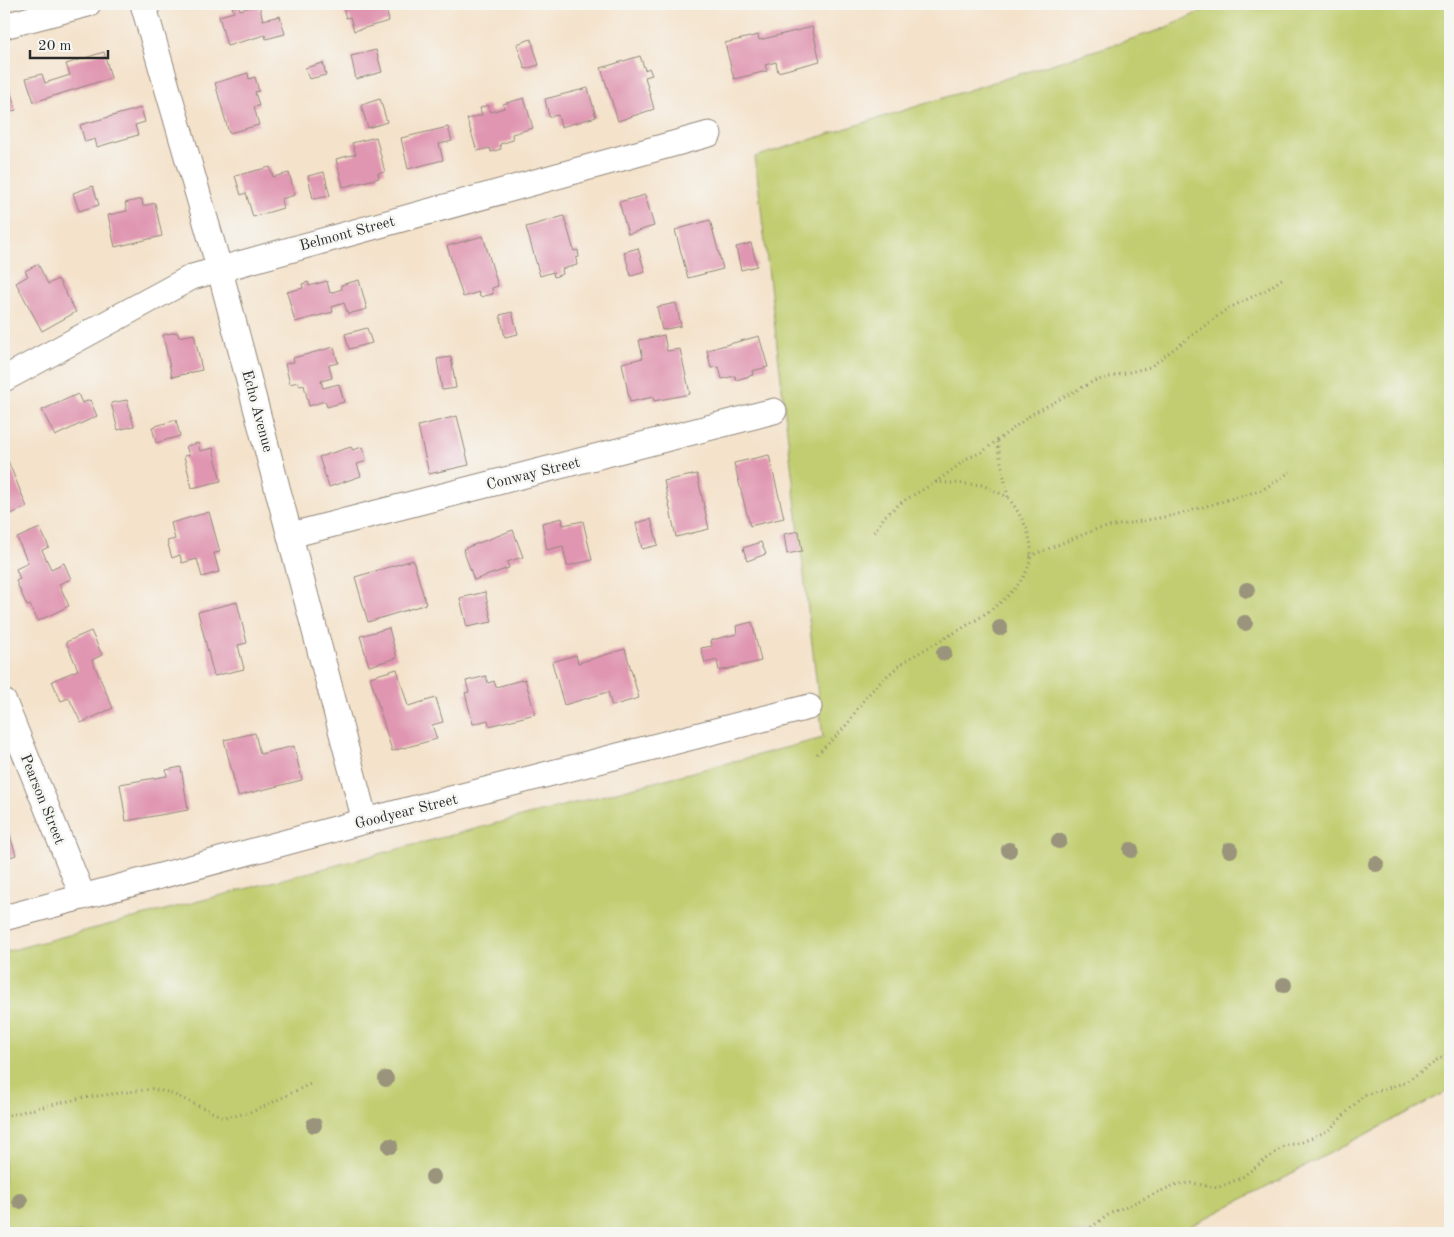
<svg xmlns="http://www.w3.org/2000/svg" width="1454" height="1237" font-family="'Old Standard TT',serif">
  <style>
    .green { fill: #c1cd6f; stroke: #767c4d }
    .building { fill: #e096b1 }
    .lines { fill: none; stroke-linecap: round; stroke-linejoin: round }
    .minor-casing { stroke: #90867a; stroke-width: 27 }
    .path { stroke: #90867a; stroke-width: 3; stroke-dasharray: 1 4; stroke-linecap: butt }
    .minor { stroke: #fff; stroke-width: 25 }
    .tree { fill: #9a947c }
    .labels { text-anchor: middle; stroke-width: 5; stroke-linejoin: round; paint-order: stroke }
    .street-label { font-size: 15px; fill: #2b2b2b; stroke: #f6f6f2 }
  </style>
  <rect width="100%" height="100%" fill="#f6f6f2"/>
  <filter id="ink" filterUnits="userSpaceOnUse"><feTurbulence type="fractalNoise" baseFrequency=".02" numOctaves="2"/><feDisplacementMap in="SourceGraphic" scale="10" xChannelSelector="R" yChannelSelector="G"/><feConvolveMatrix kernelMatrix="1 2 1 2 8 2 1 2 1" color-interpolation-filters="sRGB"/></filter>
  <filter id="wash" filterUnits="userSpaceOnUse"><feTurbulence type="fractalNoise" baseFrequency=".0096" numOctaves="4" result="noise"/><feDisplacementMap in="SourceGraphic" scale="20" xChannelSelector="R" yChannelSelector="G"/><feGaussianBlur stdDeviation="1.12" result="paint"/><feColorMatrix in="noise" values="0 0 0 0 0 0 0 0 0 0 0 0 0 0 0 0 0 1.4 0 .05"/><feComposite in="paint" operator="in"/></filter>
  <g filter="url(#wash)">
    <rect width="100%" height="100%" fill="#f4e2ca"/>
    <!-- green -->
    <path class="green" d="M1217,4H1450V1090L1178,1233H4V952L823,738L755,157L1160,30Z"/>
    <g id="blocks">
      <!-- building -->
      <path class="building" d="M342,4H385L389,21L354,31L350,17L346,18Z
        M239,5L240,10L259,5L263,20L280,16L285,34L266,39L265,35L227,46L219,16L234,12L232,7Z
        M812,27L820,61L778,72L776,62L765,65L767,71L734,79L725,43L758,35L759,40Z
        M531,39L539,65L525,69L517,44Z
        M376,50L382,72L356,79L351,56Z
        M104,52L111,78L34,102L26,78L42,74L45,83L70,75L66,64Z
        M640,56L645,70L649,68L652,75L645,77L654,109L618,121L601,68Z
        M323,63L326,75L309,79L305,68Z
        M248,73L249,79L255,77L259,91L255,92L259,106L254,107L259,125L229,133L215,83Z
        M7,81L16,110L4,114V82Z
        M588,88L596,117L561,127L558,115L549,117L545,99Z
        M524,98L533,128L512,134L513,140L500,144L501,149L491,152L490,148L477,151L467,119L482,115L480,108L488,105L491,112L504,108L503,104Z
        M380,99L387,122L368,128L361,105Z
        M141,108L145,122L135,125L138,135L97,147L95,139L85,142L80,125Z
        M448,127L452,141L439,144L443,160L408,169L401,138Z
        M376,137L385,172L378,173L379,178L343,187L336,159L356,154L352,143Z
        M270,167L273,177L289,173L295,195L281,199L283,208L253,217L246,193L241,195L235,176Z
        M324,172L330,196L313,199L308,176Z
        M93,186L99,205L79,211L73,193Z
        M645,195L654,226L628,234L619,202Z
        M142,199L143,206L155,203L162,236L115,247L108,215L127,211L125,203Z
        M564,216L574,251L578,250L579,257L576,258L577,265L562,269L563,274L554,277L553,272L540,276L526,227Z
        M710,220L723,269L688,278L675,230Z
        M483,236L498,286L492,288L493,294L480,297L479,292L463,297L447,246Z
        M751,243L757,266L741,270L736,247Z
        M638,248L645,272L631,276L624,252Z
        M38,264L48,284L58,279L76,312L42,331L16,283L28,276L25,271Z
        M359,280L367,309L348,314L344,303L332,307L333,312L295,322L287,292L303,288L302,284L308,282L309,286L327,281L330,293L342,289L341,285Z
        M676,303L681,326L662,330L657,307Z
        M512,312L518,334L505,337L500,315Z
        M367,328L372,343L349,349L345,334Z
        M177,332L179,337L194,334L202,370L172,377L163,335Z
        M664,335L667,351L680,349L690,394L654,401L653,397L630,402L622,363L643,358L639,340Z
        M759,336L768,367L752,371L753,375L736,380L735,376L722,379L719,367L711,368L707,350Z
        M334,347L338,363L329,365L332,378L321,381L323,388L339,384L344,402L327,407L325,401L309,406L304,385L300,386L298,382L290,384L285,364L294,362L293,358Z
        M451,357L456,388L442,390L437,359Z
        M78,394L82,403L90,400L97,416L55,436L42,410Z
        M127,400L134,426L118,430L111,403Z
        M457,416L469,465L429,474L418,426Z
        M176,420L180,436L156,443L152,427Z
        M198,443L200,451L213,448L221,481L192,488L184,456L189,455L186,446Z
        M351,447L353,450L362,447L367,461L357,464L361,476L329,487L319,457Z
        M769,455L784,518L750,526L734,463Z
        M8,461L27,507L4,517V463Z
        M697,474L709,529L676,537L664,481Z
        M209,512L220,552L214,553L219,572L202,577L197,559L182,563L180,555L172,558L167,541L175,539L171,523Z
        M562,518L563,525L583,521L592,560L567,566L563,546L547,550L542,523Z
        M651,519L658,545L642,549L636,523Z
        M40,528L49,547L42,550L51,569L64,563L71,579L59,584L69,606L38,621L30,605L27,606L16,581L20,579L16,569L28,563L17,538Z
        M513,530L523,557L507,562L509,568L474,580L463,549Z
        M799,531L802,551L787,554L784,534Z
        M761,542L766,554L747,561L743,548Z
        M413,560L426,604L368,622L355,577Z
        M485,592L492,622L467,627L460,598Z
        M237,602L247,643L238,645L244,669L214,676L198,612Z
        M752,622L761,661L719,671L717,660L705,663L701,648L712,646L711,640L737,634L736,626Z
        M389,628L397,658L369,666L360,636Z
        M91,631L102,655L92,660L113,708L81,723L69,698L61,701L52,681L78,670L66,642Z
        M625,649L639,698L612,706L608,692L564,705L552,662L576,655L578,663Z
        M397,669L408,706L436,698L443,722L432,725L437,739L392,751L370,677Z
        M486,676L488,683L494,681L496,687L525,679L535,714L489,726L488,720L473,724L465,693L469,692L466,681Z
        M255,733L260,754L294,746L302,780L238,796L224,740Z
        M181,767L188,810L126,821L120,784L167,776L166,770Z
        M6,822L16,855L4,859V823Z"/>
    </g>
  </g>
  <g filter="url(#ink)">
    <use href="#blocks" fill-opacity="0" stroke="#90867a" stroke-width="1"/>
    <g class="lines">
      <defs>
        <path id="minor" d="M143,4L219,267L365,821
          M4,26L88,4
          M4,379L192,277L709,134
          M291,535L774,411
          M4,702L83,897
          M4,918L365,821L809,707"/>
      </defs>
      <!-- minor casing -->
      <use href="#minor" class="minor-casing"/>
      <!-- path -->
      <path class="path" d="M936,482L982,485L1008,497L997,442
        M874,532L885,516L903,501L936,482L968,458L982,452L1032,414L1094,381L1150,367L1227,309L1268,289L1283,278
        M1030,556L1097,529L1175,515L1262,490L1290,472
        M817,754C828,744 838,735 847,724C852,719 855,711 860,705C871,690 885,677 900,665C936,638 1034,603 1031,549C1030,529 1019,513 1008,497
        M4,1116L81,1098L152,1089L168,1092L223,1117L235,1116L257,1110L310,1084
        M1083,1233L1111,1213L1177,1184L1193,1183L1217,1188L1241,1178L1284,1146L1302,1142L1329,1130L1364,1095L1404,1083L1450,1052"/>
      <!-- minor -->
      <use href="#minor" class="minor"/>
    </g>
    <!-- trees -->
    <g class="tree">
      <circle cx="1247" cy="590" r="8"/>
      <circle cx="1245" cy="623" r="8"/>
      <circle cx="1000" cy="628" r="8"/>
      <circle cx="944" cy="653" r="8"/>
      <circle cx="1059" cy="841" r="8"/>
      <circle cx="1009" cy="850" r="8"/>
      <circle cx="1131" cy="850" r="8"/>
      <circle cx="1230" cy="850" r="8"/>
      <circle cx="1376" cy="864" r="8"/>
      <circle cx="1284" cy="985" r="8"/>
      <circle cx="386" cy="1079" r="8"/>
      <circle cx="314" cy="1125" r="8"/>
      <circle cx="390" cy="1146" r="8"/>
      <circle cx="433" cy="1177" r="8"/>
      <circle cx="20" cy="1201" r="8"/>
    </g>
  </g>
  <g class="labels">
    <!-- street labels -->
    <g class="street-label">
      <text transform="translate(347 233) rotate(-15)" y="5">Belmont Street</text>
      <text transform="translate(258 411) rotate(75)" y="5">Echo Avenue</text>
      <text transform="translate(533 473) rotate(-14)" y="5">Conway Street</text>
      <text transform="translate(43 799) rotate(68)" y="5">Pearson Street</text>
      <text transform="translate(406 811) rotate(-14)" y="5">Goodyear Street</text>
    </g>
  </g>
  <!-- margin -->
  <rect width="1454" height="1237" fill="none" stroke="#f6f6f2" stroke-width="20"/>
  <!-- scale -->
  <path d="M30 50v8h78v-8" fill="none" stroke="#2b2b2b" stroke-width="2.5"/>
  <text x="38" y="50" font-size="15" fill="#2b2b2b" stroke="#f6f6f2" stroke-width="4" paint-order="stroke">20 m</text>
</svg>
